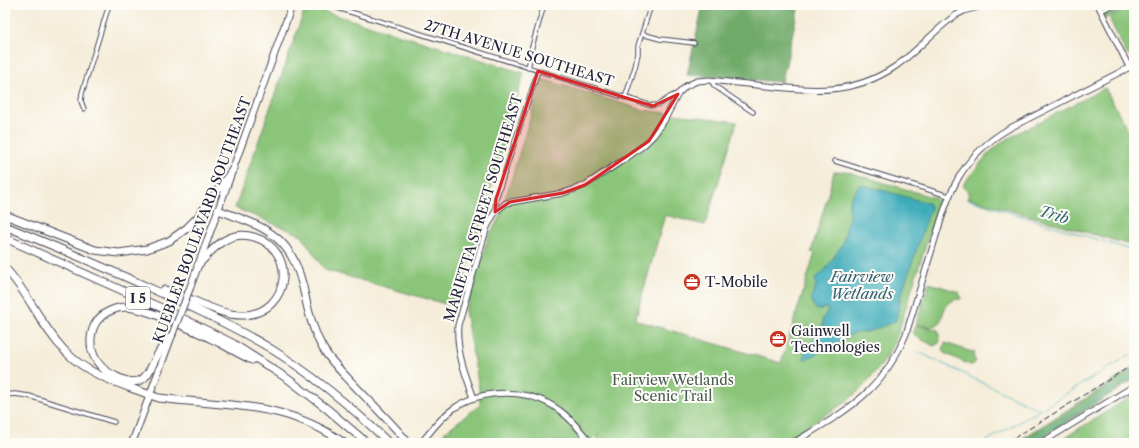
<svg xmlns="http://www.w3.org/2000/svg" width="1139" height="448" font-family="'Libre Caslon Text',serif">
  <style>
    .green { fill: #8ac579; stroke: #56745a }
    .forest { fill: #6faa69; stroke: #486652 }
    .water { fill: #3dacba; stroke: #30677a }
    .lines { fill: none; stroke-linecap: round; stroke-linejoin: round }
    .stream { stroke: #3dacba; stroke-width: 1 }
    .street-casing { stroke: #424053; stroke-width: 5.5 }
    .secondary-casing { stroke: #424053; stroke-width: 7 }
    .primary-casing { stroke: #424053; stroke-width: 8 }
    .highway-casing { stroke: #424053; stroke-width: 9 }
    .street { stroke: #fff; stroke-width: 3.5 }
    .secondary { stroke: #fff; stroke-width: 5 }
    .primary { stroke: #fff; stroke-width: 6 }
    .highway { stroke: #fff; stroke-width: 7 }
    .rail { stroke: #22223b; stroke-width: 1; stroke-dasharray: 6 3; stroke-linecap: butt }
    .primary-bridge-casing { stroke: #424053; stroke-width: 8; stroke-linecap: butt }
    .primary-bridge { stroke: #fff; stroke-width: 6 }
    .marked { fill: #d62828; fill-opacity: 0.2; stroke: #d62828; stroke-width: 3; stroke-linejoin: round }
    .labels { text-anchor: middle; stroke-width: 4; stroke-linejoin: round; paint-order: stroke }
    .shield { fill: #fdfcf7; stroke: #646373; stroke-width: 1 }
    .shield-label { font-size: 13px; font-weight: bold; fill: #22223b }
    .street-label { font-size: 14px; fill: #22223b; stroke: #fdfcf7 }
    .poi-label { font-size: 14px; fill: #22223b; stroke: #fdfcf7; text-anchor: start }
    .park-label { font-size: 14px; fill: #465b51; stroke: #fdfcf7 }
    .water-label { font-size: 15px; font-style: italic; fill: #2e6074; stroke: #fdfcf7 }
  </style>
  <rect width="100%" height="100%" fill="#fdfcf7"/>
  <filter id="ink" filterUnits="userSpaceOnUse"><feTurbulence type="fractalNoise" baseFrequency=".025" numOctaves="2"/><feDisplacementMap in="SourceGraphic" scale="8" xChannelSelector="R" yChannelSelector="G"/><feConvolveMatrix kernelMatrix="1 2 1 2 8 2 1 2 1" color-interpolation-filters="sRGB"/></filter>
  <filter id="wash" filterUnits="userSpaceOnUse"><feTurbulence type="fractalNoise" baseFrequency=".012" numOctaves="4" result="noise"/><feDisplacementMap in="SourceGraphic" scale="16" xChannelSelector="R" yChannelSelector="G"/><feGaussianBlur stdDeviation="0.9" result="paint"/><feColorMatrix in="noise" values="0 0 0 0 0 0 0 0 0 0 0 0 0 0 0 0 0 1.4 0 .05"/><feComposite in="paint" operator="in"/></filter>
  <g filter="url(#wash)">
    <rect width="100%" height="100%" fill="#f5edd9"/>
    <!-- green -->
    <path class="green" d="M1098,5H1127L1105,19Z
      M1130,5H1134V57H1133L1129,56L1126,53L1110,20L1111,17Z
      M306,6L524,73L456,307L325,270L301,235L235,208Z
      M542,79L643,110L737,122L705,225L665,215L635,320L781,363L814,256L815,253L811,252L826,202L834,172L845,171L935,198L938,203V206L898,333L894,345L883,363L860,390L843,404L780,443H599L597,441L599,434L590,443H441L439,439L446,431L480,405L479,388L465,311L488,238L500,216Z
      M1105,88L1134,141V246L968,198C969,193 968,190 964,188V183L988,154L1002,142L1018,133Z
      M929,283L959,292L961,299C946,299 944,311 940,323L931,327L916,324Z
      M916,325L938,330L940,341L939,343L934,346L915,336L913,334Z
      M945,343L975,353L973,359L976,360C975,363 974,365 970,365L946,354L943,350Z
      M1133,395L1134,443H1056Z"/>
    <!-- forest -->
    <path class="forest" d="M703,5H799L782,82L687,75Z
      M1134,368L1133,380L1034,443H1015Z"/>
    <!-- water -->
    <path class="water" d="M860,184L928,203L931,208L901,295L896,321L871,331L853,334L807,359H804V355L808,345L822,330L823,318L828,310L827,308L817,310L813,305L811,298L816,286L815,279L826,269L843,243L849,216V200Z"/>
    <g class="lines">
      <!-- stream -->
      <path class="stream" d="M1089,5L1091,9
        M1127,6L1129,5
        M967,199L1134,251
        M936,203L938,202
        M916,351L1040,410
        M983,443L1040,410L1134,352
        M1027,443L1134,375"/>
    </g>
  </g>
  <g filter="url(#ink)">
    <g class="lines">
      <defs>
        <path id="street" d="M328,5L649,105C662,108 667,95 678,94
          M1101,11L1113,5
          M642,34L660,39L694,43
          M1129,67L1134,73
          M528,68L530,59L531,50L544,5
          M713,80V84L716,87L753,112
          M625,98L635,67L638,54V46L651,5
          M84,109L81,101L82,93L109,5
          M835,161L949,196
          M495,212L496,199L538,71
          M5,395L15,394L29,396L114,422"/>
        <path id="secondary" d="M1098,5L1129,67
          M474,398C465,374 456,351 458,325L487,227L495,212L506,203L563,193L575,189L585,185L628,157L644,145L654,135L664,121L678,94L686,86L697,81L709,80C728,82 747,84 766,86C812,91 852,95 893,68C916,53 933,31 956,15L964,11L985,5
          M421,443C431,431 440,418 453,409C483,388 529,388 559,410C572,419 581,432 591,443
          M793,443C844,412 882,393 906,334C915,305 924,275 933,246C949,193 959,157 1010,128L1134,65
          M1041,443L1134,386"/>
        <path id="primary" d="M190,288L292,5
          M132,443L171,338"/>
        <path id="highway" d="M218,210C271,229 293,237 305,296C309,315 314,334 324,350C332,363 344,374 354,385C372,404 391,422 408,443
          M5,215L95,250L119,253L147,249L169,241L187,228L198,217L234,168
          M5,226C54,246 104,267 152,289C192,307 231,325 268,347C312,374 352,407 389,443
          M5,238L166,310L232,343L288,379L326,408L367,443
          M5,268C29,293 41,327 66,352C88,375 121,384 150,395L159,398C227,407 284,400 344,443
          M164,290C189,295 219,317 245,315C290,312 298,250 254,237C244,234 234,235 225,240C214,246 206,257 198,265
          M172,335C169,340 164,344 161,349C148,369 148,393 115,376C106,372 98,365 94,356C89,345 90,331 97,321C104,312 116,307 127,307C138,308 149,312 159,316C180,324 200,333 220,343C231,349 241,355 252,360"/>
      </defs>
      <!-- street casing -->
      <use href="#street" class="street-casing"/>
      <!-- secondary casing -->
      <use href="#secondary" class="secondary-casing"/>
      <!-- primary casing -->
      <use href="#primary" class="primary-casing"/>
      <!-- highway casing -->
      <use href="#highway" class="highway-casing"/>
      <!-- street -->
      <use href="#street" class="street"/>
      <!-- secondary -->
      <use href="#secondary" class="secondary"/>
      <!-- primary -->
      <use href="#primary" class="primary"/>
      <!-- highway -->
      <use href="#highway" class="highway"/>
      <!-- rail -->
      <path class="rail" d="M1006,443L1134,364"/>
      <defs>
        <path id="primary-bridge" d="M172,335L190,288"/>
      </defs>
      <!-- primary-bridge casing -->
      <use href="#primary-bridge" class="primary-bridge-casing"/>
      <!-- primary-bridge -->
      <use href="#primary-bridge" class="primary-bridge"/>
    </g>
  </g>
  <!-- marked area -->
  <path class="marked" d="M538,71L653,106L678,94L649,141L585,185L563,193L510,202L495,212L496,199Z"/>
  <!-- icons -->
  <defs>
    <symbol id="office-disc" viewBox="-11 -11 22 22"><circle r="9.5" fill="#c8321e" stroke="#fdfcf7"/><path d="M-6-3h4V-5.5h4V-3h4V5H-6ZM-1-4.5V-3h2v-1.5ZM-6 0V1H6V0Z" fill="#fff"/></symbol>
  </defs>
  <g fill-rule="evenodd">
    <use href="#office-disc" x="682" y="272" width="20" height="20"/>
    <use href="#office-disc" x="768" y="329" width="20" height="20"/>
  </g>
  <g class="labels">
    <!-- shield labels -->
    <rect class="shield" x="126" y="287" width="24" height="22" rx="3"/>
    <g class="shield-label">
      <text x="138" y="303">I 5</text>
    </g>
    <!-- street labels -->
    <g class="street-label">
      <text transform="translate(519 53) rotate(17)" y="5">27TH AVENUE SOUTHEAST</text>
      <text transform="translate(483 208) rotate(-73)" y="5">MARIETTA STREET SOUTHEAST</text>
      <text transform="translate(202 220) rotate(-70)" y="5">KUEBLER BOULEVARD SOUTHEAST</text>
    </g>
    <!-- poi labels -->
    <g class="poi-label">
      <text x="705" y="287">T-Mobile</text>
      <text x="791" y="336">Gainwell<tspan x="791" dy="16">Technologies</tspan></text>
    </g>
    <!-- park labels -->
    <g class="park-label">
      <text x="673" y="385">Fairview Wetlands<tspan x="673" dy="16">Scenic Trail</tspan></text>
    </g>
    <!-- water labels -->
    <g class="water-label">
      <text transform="translate(1054 215) rotate(17)" y="5">Trib</text>
      <text x="862" y="282">Fairview<tspan x="862" dy="17">Wetlands</tspan></text>
    </g>
  </g>
  <!-- margin -->
  <rect width="1139" height="448" fill="none" stroke="#fdfcf7" stroke-width="20"/>
</svg>
